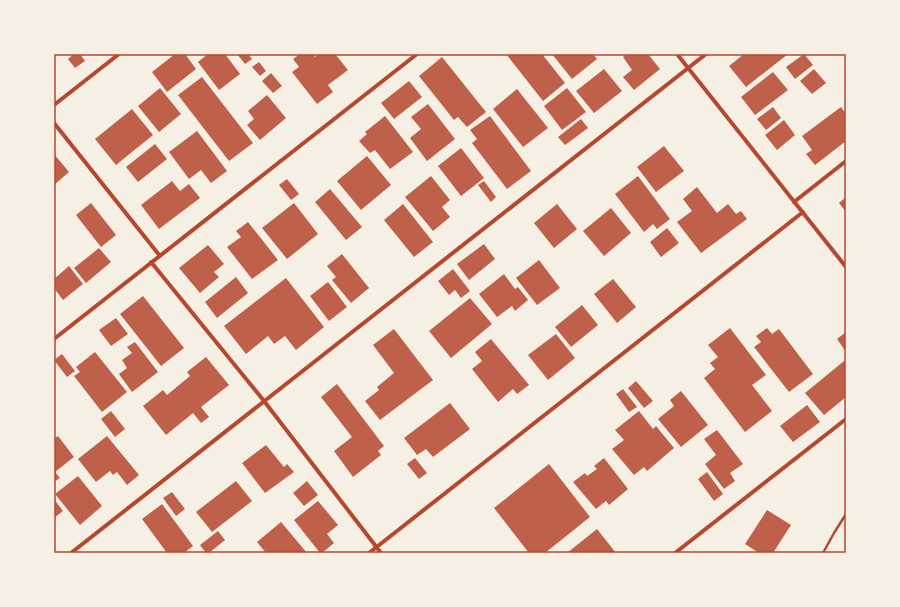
<svg xmlns="http://www.w3.org/2000/svg" width="900" height="607" font-family="'Golos Text',sans-serif">
  <style>
    .building { fill: #bf614a }
    .lines { fill: none; stroke-linecap: round; stroke-linejoin: round }
    .path { stroke: #b5482f; stroke-width: 2.5 }
    .minor { stroke: #b5482f; stroke-width: 4 }
    .neatline { fill: none; stroke: #b5482f; stroke-width: 1.5 }
  </style>
  <rect width="100%" height="100%" fill="#f6efe4"/>
  <!-- building -->
  <path class="building" d="M74,54H80L85,61L75,68L68,59Z
    M175,54H185L196,69L167,92L152,72Z
    M208,54H225L240,74L219,90L198,62Z
    M237,54H248L252,59L245,64Z
    M300,54H313L315,57L318,54H335L348,70L328,85L333,92L317,104L292,72L299,67L293,59Z
    M506,54H542L565,83L543,101Z
    M552,54H593L597,59L572,79Z
    M627,54H648L660,69L634,90L623,77L632,70L623,57Z
    M744,54H788L746,87L729,66Z
    M804,54L813,65L795,79L786,67Z
    M442,57L486,112L467,127L458,117L454,120L419,76Z
    M259,62L266,71L260,76L252,67Z
    M604,69L622,91L594,113L576,91Z
    M814,69L826,83L812,94L800,81Z
    M773,72L788,90L755,115L741,97Z
    M271,73L282,86L273,93L262,81Z
    M202,77L253,143L229,161L178,95Z
    M409,81L422,97L394,119L381,103Z
    M160,88L181,114L159,132L138,106Z
    M567,88L586,112L562,130L544,106Z
    M517,89L548,128L523,147L493,109Z
    M267,95L286,118L260,140L247,125L254,119L248,111Z
    M428,104L455,139L427,161L410,138L421,129L411,117Z
    M773,107L781,118L766,130L757,119Z
    M841,107L846,114V141L815,165L806,154L812,150L802,136Z
    M132,109L153,135L116,165L95,139Z
    M385,116L413,152L390,169L375,150L370,153L359,141L367,134L365,132Z
    M490,116L531,171L507,189L472,143L477,139L470,130Z
    M581,119L588,128L565,145L558,137Z
    M784,120L795,135L777,150L765,135Z
    M197,131L227,171L211,183L201,170L189,179L169,152Z
    M155,144L167,159L138,182L126,167Z
    M664,146L684,171L656,192L637,167Z
    M461,148L484,178L461,196L438,166Z
    M54,154L69,172L54,185Z
    M367,156L391,185L361,210L337,181Z
    M431,176L450,200L442,207L450,217L433,231L405,197Z
    M638,176L670,219L657,229L653,224L644,232L615,194Z
    M287,179L299,194L291,200L279,185Z
    M172,181L180,191L189,184L200,198L159,229L141,205Z
    M484,181L496,197L491,202L478,185Z
    M697,187L717,213L728,204L736,214L741,211L747,219L701,253L677,222L692,211L683,199Z
    M330,189L362,227L346,240L315,202Z
    M846,197V212L839,203Z
    M91,203L116,235L101,247L76,215Z
    M294,203L318,234L287,259L262,228Z
    M403,204L433,242L414,257L384,220Z
    M557,204L577,229L554,248L534,223Z
    M611,208L631,233L604,256L583,231Z
    M248,222L278,260L252,279L227,247L241,237L236,231Z
    M667,228L679,243L661,257L650,242Z
    M484,244L495,259L469,280L457,264Z
    M208,245L224,264L214,272L219,277L200,293L179,268Z
    M99,248L111,262L86,283L74,268Z
    M342,254L369,288L351,303L332,280L336,277L327,266Z
    M539,260L560,288L537,305L516,278Z
    M69,266L83,284L63,300L54,288V279Z
    M453,269L470,291L461,298L455,290L449,295L438,281Z
    M504,274L515,289L518,287L528,300L515,311L512,306L497,317L479,294Z
    M236,277L248,293L217,318L205,302Z
    M286,278L324,327L296,350L285,336L274,344L268,336L246,354L224,326Z
    M613,279L636,307L617,323L594,294Z
    M328,282L347,307L329,321L310,296Z
    M143,296L184,348L161,366L120,314Z
    M470,298L492,324L451,358L429,331Z
    M582,305L598,325L571,347L555,327Z
    M116,318L128,334L111,346L99,330Z
    M730,328L766,375L752,385L772,411L745,432L704,378L715,369L710,363L718,357L708,345Z
    M767,328L772,334L779,329L813,374L789,392L754,347L761,342L756,336Z
    M394,329L433,380L380,420L365,401L379,390L377,387L394,373L373,345Z
    M846,332V352L837,339Z
    M556,334L575,358L548,380L528,355Z
    M491,339L529,385L517,394L513,389L498,402L472,369L482,361L475,352Z
    M135,342L158,372L132,392L119,374L127,368L122,360L132,353L127,347Z
    M95,352L127,392L102,412L74,376L80,372L76,367Z
    M62,354L75,371L67,377L54,360Z
    M206,357L229,385L201,407L209,417L201,423L193,413L166,435L143,406L163,390L167,395L190,376L187,372Z
    M844,361L846,364V397L824,415L805,393Z
    M636,381L653,401L644,408L628,388Z
    M337,384L384,446L378,451L381,455L353,477L334,451L352,437L321,397Z
    M623,389L637,407L629,412L616,394Z
    M681,391L708,425L681,447L658,419L674,406L670,400Z
    M450,403L470,429L433,457L426,449L417,455L404,438Z
    M807,405L820,422L793,442L780,426Z
    M111,411L125,429L115,437L101,419Z
    M639,411L653,429L656,426L674,448L647,471L644,467L634,475L612,449L624,440L615,430Z
    M717,430L743,464L730,473L735,481L724,489L705,464L716,455L704,439Z
    M58,436L74,457L55,472L60,478L54,482V439Z
    M107,436L139,475L127,485L117,472L113,475L110,471L96,482L78,459Z
    M266,445L284,467L287,464L294,472L265,493L242,463Z
    M415,458L427,473L419,479L407,464Z
    M604,458L628,489L609,505L606,501L596,509L573,482L585,473L587,476L597,469L594,466Z
    M549,464L590,517L545,553H529L494,508Z
    M707,472L723,494L714,501L698,479Z
    M78,476L102,506L80,525L55,494Z
    M236,481L252,501L212,532L196,512Z
    M307,481L318,495L304,506L293,493Z
    M172,492L185,509L176,516L163,498Z
    M54,499L63,511L54,518Z
    M318,501L338,525L327,534L334,543L322,553H320L294,520Z
    M162,504L193,546L184,553H167L142,519Z
    M767,510L791,525L773,553H759L745,544Z
    M281,522L307,553H266L257,542Z
    M597,529L616,553H567Z
    M218,531L225,540L209,553H206L200,545Z"/>
  <g class="lines">
    <!-- path -->
    <path class="path" d="M823,553L834,533L846,514"/>
    <!-- minor -->
    <path class="minor" d="M677,54L846,267
      M54,105L119,54
      M54,123L160,256
      M794,202L846,161
      M151,262L264,401L381,553
      M54,339L417,54
      M71,553L706,54
      M369,553L803,212
      M675,553L846,419"/>
  </g>
  <!-- border -->
  <rect width="900" height="607" fill="none" stroke="#f6efe4" stroke-width="110"/>
  <rect x="55" y="55" width="790" height="497" class="neatline"/>
</svg>
